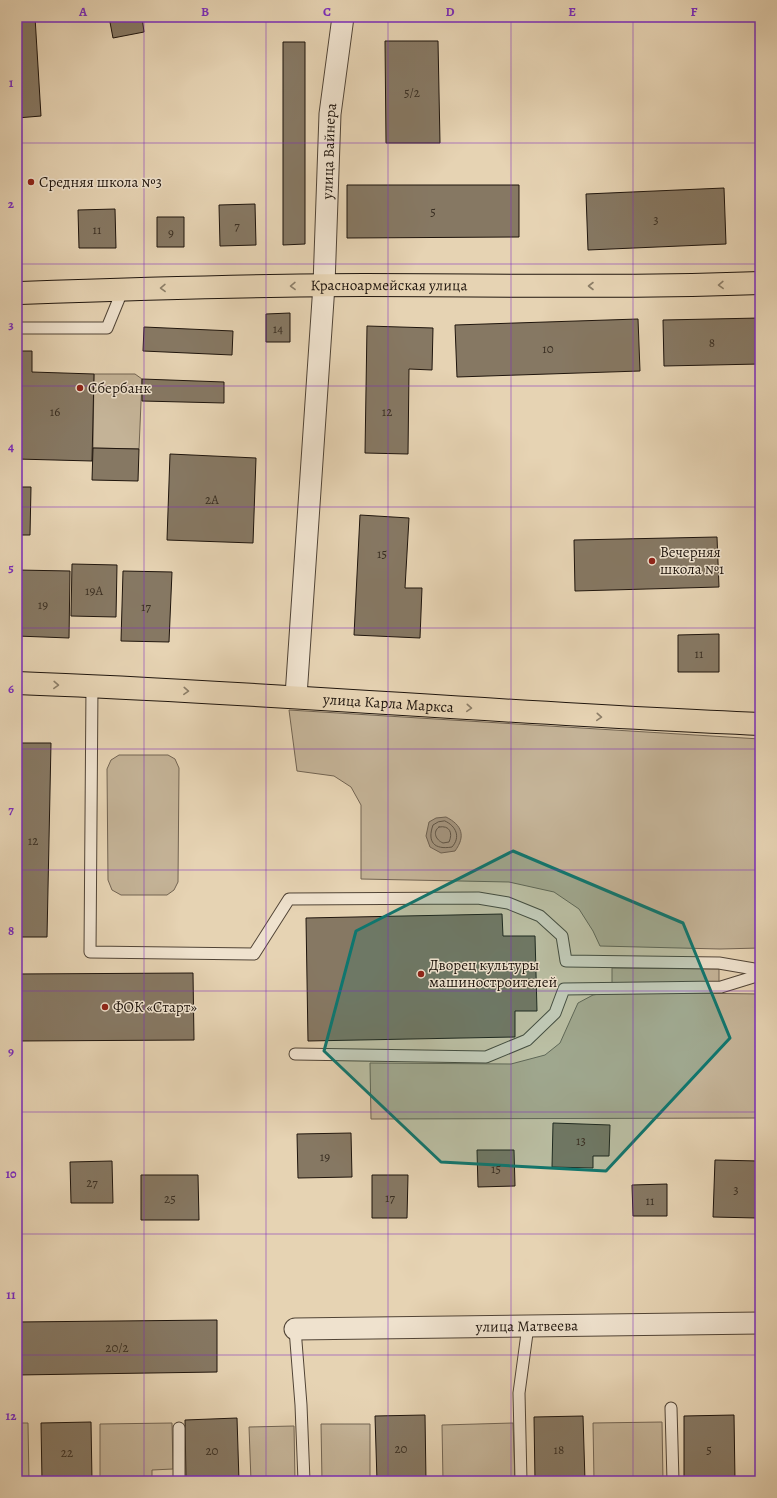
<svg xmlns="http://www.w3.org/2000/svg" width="777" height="1498" font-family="Alegreya,serif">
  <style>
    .green { fill: #c4b397; stroke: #726452 }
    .water { fill: #a2927b; stroke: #6e604f }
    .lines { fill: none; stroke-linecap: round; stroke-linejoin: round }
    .shore { stroke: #605444; stroke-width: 1 }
    .building { fill: #867863; stroke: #1f150d }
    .service-casing { stroke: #514436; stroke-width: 13 }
    .minor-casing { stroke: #514436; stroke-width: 23 }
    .primary-casing { stroke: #1f150d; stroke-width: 24 }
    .service { stroke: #efe2ce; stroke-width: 11 }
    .minor { stroke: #efe2ce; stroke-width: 21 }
    .primary { stroke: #e6d3b3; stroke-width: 22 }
    .oneway { stroke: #8c7e68 }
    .marked { fill: #0f766e; fill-opacity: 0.2; stroke: #0f766e; stroke-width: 3; stroke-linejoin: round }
    .grid { fill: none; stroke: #7b2cbf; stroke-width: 1; stroke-opacity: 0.55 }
    .poi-dot { fill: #8f2418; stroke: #efe2ce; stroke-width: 1.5 }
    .labels { text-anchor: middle; stroke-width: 3; stroke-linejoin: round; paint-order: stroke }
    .number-label { font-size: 13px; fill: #392e22 }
    .street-label { font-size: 15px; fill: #1f150d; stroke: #efe2ce }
    .poi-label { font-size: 15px; fill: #1f150d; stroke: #efe2ce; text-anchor: start }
    .neatline { fill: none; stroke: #7b2cbf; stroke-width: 1.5 }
    .grid-label { font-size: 13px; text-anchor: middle; font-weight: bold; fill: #7b2cbf }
  </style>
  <rect width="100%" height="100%" fill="#e6d3b3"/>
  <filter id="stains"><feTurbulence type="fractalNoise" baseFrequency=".005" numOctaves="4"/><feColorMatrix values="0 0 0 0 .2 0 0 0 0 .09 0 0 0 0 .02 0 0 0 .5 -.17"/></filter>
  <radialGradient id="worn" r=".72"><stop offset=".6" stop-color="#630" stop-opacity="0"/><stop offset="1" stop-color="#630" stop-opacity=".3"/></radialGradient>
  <!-- green -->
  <path class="green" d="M94,374H135L142,379L139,449L93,448Z
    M289,710L760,739V948L720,949L600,946L593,931L579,909L554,892L509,882L361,879V805L351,787L334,776L297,771Z
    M119,755H168L175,759L179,768L178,882L174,890L167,895H121L112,890L108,880L107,769L111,760Z
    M612,968L719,969V983H612Z
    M611,992L760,994L759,1118L371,1119L370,1063L511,1064L545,1055L560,1043L578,1003L593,995Z
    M662,1422L663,1481H594L593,1423Z
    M17,1423H28L29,1481H17Z
    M172,1423L173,1469L152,1470V1481H100V1424Z
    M513,1423L515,1481H443L442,1425Z
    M321,1424H370V1481H322Z
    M294,1426L295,1481H251L249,1427Z"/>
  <!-- water -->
  <path class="water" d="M446,817C462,825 466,836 455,851L441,853L430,847L426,836L429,822L436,818Z"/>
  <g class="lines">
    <!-- shore -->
    <path class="shore" d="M445,821C456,826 461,837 452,847C434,850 427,842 433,825L438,822Z
      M439,827C450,825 453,833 449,842L443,843C436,840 432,832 439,827Z"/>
  </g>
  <!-- building -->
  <path class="building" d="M35,17L41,116L17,118V18Z
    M109,17H142L144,32L113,38Z
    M385,41H438L440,143H386Z
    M283,42H305V244L283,245Z
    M347,185H519V237L347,238Z
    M724,188L726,244L588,250L586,194Z
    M255,204L256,245L220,246L219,205Z
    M115,209L116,248H79L78,210Z
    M157,217H184V247H157Z
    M290,313V342H266V314Z
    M760,318V364L664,366L663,320Z
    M638,319L640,371L457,377L455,325Z
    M367,326L433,328L432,370L409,369L408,454L365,453Z
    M144,327L233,331L232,355L143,351Z
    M17,351H32V372L94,374L92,461L17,459Z
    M142,379L224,382V403L142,401Z
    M93,448L139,449L138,481L92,480Z
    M170,454L256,458L253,543L167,540Z
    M17,487H31L30,535H17Z
    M360,515L409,518L405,588H422L420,638L354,635Z
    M717,537L719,587L575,591L574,540Z
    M72,564L117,565L116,617L71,616Z
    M17,570L70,571L69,638L17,636Z
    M123,571L172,572L169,642L121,641Z
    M719,634V672H678V635Z
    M17,743H51L47,937H17Z
    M502,914L503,936H535L537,1011H515V1037L308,1041L306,918Z
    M193,973L194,1040L17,1041V974Z
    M553,1123L610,1125L609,1156H593V1168L552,1167Z
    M351,1133L352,1177L298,1178L297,1134Z
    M477,1150H514L515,1186L478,1187Z
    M715,1160L758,1161L757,1218L713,1217Z
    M112,1161L113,1203H71L70,1162Z
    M141,1175H198L199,1220H141Z
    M372,1175H408L407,1218H372Z
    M667,1184V1216H633L632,1185Z
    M217,1320V1372L17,1375V1322Z
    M425,1415L426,1481H377L375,1416Z
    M734,1415L735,1481H684V1416Z
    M583,1416L585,1481H535L534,1417Z
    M237,1418L239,1481H186L185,1420Z
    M91,1422L92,1481H42L41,1423Z"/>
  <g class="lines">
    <defs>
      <path id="service" d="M17,328H107L123,289
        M92,686L90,952L254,954L289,899L478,898L508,903L540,916L562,936L566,961L719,963L760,970
        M295,1054L486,1057L527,1040L555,1013L564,989L721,987L760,975
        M295,1329L301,1405L304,1481
        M671,1408L673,1481
        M179,1428V1481
        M521,1481L519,1393L528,1326"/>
      <g id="minor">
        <path id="s1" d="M296,696L324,285L330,114L343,17"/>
        <path id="s2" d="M295,1329L760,1323"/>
      </g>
      <g id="primary">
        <path id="s3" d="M17,293C133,289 248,285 364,285C496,285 628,288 760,283"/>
        <path id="s4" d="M17,683C265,692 512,714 760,724"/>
      </g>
    </defs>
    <!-- service casing -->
    <use href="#service" class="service-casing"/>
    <!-- minor casing -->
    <use href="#minor" class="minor-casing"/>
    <!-- primary casing -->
    <use href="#primary" class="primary-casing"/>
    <!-- service -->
    <use href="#service" class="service"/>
    <!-- minor -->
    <use href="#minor" class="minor"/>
    <!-- primary -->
    <use href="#primary" class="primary"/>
  </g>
  <!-- one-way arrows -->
  <defs><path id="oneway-chevron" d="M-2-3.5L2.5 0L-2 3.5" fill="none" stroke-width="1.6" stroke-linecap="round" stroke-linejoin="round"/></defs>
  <g class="oneway">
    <use href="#oneway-chevron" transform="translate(721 285) rotate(178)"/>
    <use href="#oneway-chevron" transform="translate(293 286) rotate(179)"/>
    <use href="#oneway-chevron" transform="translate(591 286) rotate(-180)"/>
    <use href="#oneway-chevron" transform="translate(163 288) rotate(179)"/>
    <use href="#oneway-chevron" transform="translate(56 685) rotate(2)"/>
    <use href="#oneway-chevron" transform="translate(186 691) rotate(3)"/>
    <use href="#oneway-chevron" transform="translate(469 708) rotate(4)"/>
    <use href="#oneway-chevron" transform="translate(599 717) rotate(4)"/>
  </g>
  <!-- marked area -->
  <path class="marked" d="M513,851L683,923L730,1038L606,1171L441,1162L324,1051L356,931Z"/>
  <!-- grid -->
  <path class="grid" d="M144,17V1481M266,17V1481M388,17V1481M511,17V1481M633,17V1481M17,143H760M17,264H760M17,386H760M17,507H760M17,628H760M17,749H760M17,870H760M17,991H760M17,1112H760M17,1234H760M17,1355H760"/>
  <!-- markers -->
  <g class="poi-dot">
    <circle cx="31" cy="182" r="4"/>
    <circle cx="80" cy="388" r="4"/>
    <circle cx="652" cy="561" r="4"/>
    <circle cx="421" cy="974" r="4"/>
    <circle cx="105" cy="1007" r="4"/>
  </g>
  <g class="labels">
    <!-- number labels -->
    <g class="number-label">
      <text x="412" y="97">5/2</text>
      <text x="433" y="216">5</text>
      <text x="656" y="224">3</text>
      <text x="237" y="230">7</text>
      <text x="97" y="234">11</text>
      <text x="171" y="237">9</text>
      <text x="278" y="333">14</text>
      <text x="712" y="347">8</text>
      <text x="548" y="353">10</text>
      <text x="55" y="416">16</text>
      <text x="387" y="416">12</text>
      <text x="212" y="504">2А</text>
      <text x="382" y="558">15</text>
      <text x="94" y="595">19А</text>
      <text x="43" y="609">19</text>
      <text x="146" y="611">17</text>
      <text x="699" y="658">11</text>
      <text x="33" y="845">12</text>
      <text x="581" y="1145">13</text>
      <text x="325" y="1161">19</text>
      <text x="496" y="1173">15</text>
      <text x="92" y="1187">27</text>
      <text x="736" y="1194">3</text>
      <text x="390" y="1202">17</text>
      <text x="170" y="1203">25</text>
      <text x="650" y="1205">11</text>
      <text x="117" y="1352">20/2</text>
      <text x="401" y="1453">20</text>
      <text x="559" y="1454">18</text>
      <text x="709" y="1454">5</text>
      <text x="212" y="1455">20</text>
      <text x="67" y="1457">22</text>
    </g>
    <!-- street labels -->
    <g class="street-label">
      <text dy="5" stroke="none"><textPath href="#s1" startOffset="546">улица Вайнера</textPath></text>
      <text dy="5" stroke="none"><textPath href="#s3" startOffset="372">Красноармейская улица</textPath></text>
      <text dy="5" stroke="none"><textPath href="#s4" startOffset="372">улица Карла Маркса</textPath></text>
      <text dy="5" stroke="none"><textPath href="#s2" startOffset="232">улица Матвеева</textPath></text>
    </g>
    <!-- poi labels -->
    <g class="poi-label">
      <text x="39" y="187">Средняя школа №3</text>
      <text x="88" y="393">Сбербанк</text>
      <text x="660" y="557">Вечерняя<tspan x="660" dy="17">школа №1</tspan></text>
      <text x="429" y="970">Дворец культуры<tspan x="429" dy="17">машиностроителей</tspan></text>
      <text x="113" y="1012">ФОК «Старт»</text>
    </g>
  </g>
  <!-- margin -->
  <rect width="777" height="1498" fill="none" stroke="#e6d3b3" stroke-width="44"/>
  <rect x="22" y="22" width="733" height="1454" class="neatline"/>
  <g class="grid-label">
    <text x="83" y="16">A</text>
    <text x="205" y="16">B</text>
    <text x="327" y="16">C</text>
    <text x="450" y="16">D</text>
    <text x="572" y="16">E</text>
    <text x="694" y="16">F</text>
    <text x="11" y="87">1</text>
    <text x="11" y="208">2</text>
    <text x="11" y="329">3</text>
    <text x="11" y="451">4</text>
    <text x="11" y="572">5</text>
    <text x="11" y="693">6</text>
    <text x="11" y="814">7</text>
    <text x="11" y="935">8</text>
    <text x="11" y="1056">9</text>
    <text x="11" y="1178">10</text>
    <text x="11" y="1299">11</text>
    <text x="11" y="1420">12</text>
  </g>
  <rect width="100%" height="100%" filter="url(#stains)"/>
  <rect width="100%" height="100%" fill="url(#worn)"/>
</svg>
